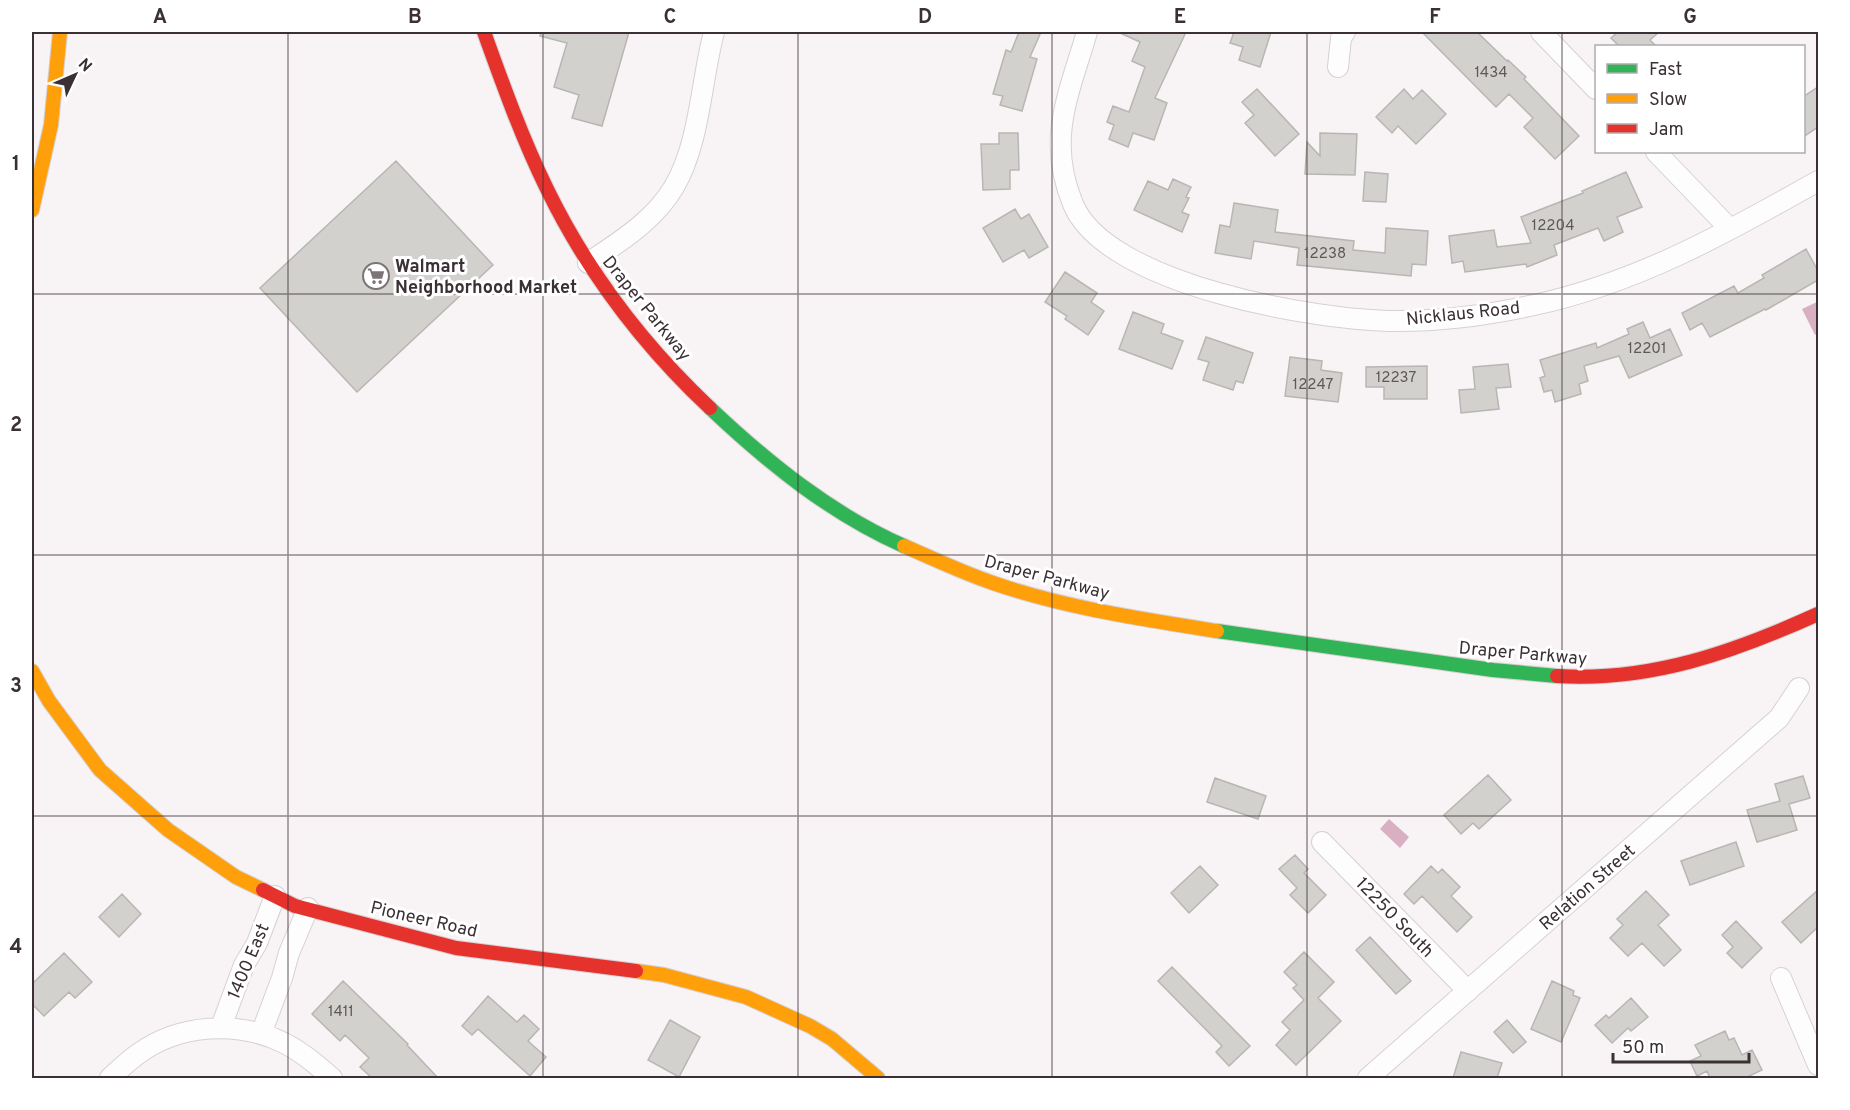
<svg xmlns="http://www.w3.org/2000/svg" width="1850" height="1110" font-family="Overpass,sans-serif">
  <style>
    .water { fill: #d9afc2 }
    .building { fill: #d3d1cd; stroke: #b8b6b3; stroke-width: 1.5 }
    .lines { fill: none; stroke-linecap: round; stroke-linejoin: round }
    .street-casing { stroke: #d7d0d3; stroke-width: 22 }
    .fast-casing { stroke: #d7d0d3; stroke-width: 16 }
    .slow-casing { stroke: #d7d0d3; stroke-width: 16 }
    .jam-casing { stroke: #d7d0d3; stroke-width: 16 }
    .street { stroke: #fefdfe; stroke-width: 20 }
    .fast { stroke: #30b455; stroke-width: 14 }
    .slow { stroke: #ff9f0a; stroke-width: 14 }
    .jam { stroke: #e5322d; stroke-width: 14 }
    .grid { fill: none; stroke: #3b3035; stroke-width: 1.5; stroke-opacity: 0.55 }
    .labels { text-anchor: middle; stroke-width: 6; stroke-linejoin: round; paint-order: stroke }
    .number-label { font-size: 15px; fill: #61585b }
    .poi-label { font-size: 18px; font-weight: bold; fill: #3b3035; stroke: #fff; text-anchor: start }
    .street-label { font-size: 18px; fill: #3b3035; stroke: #fff }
    .neatline { fill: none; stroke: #3b3035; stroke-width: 2 }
    .grid-label { font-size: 20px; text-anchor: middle; font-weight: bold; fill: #3b3035 }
  </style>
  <rect width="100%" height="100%" fill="#f8f3f5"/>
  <!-- water -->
  <path class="water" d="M1817,302L1818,305V333L1815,335L1802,309Z
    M1389,819L1409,837L1400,848L1380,829Z"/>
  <!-- building -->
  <path class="building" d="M541,32H629L602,126L572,118L579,95L554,87L567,43L540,36Z
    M1019,32H1041L1030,57L1037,59L1022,111L1000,105L1003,96L993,94L1006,50L1011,52Z
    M1118,32H1186L1155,98L1167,103L1154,140L1133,133L1128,147L1109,139L1114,125L1107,122L1113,106L1129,112L1145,67L1132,61L1140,42Z
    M1234,32H1271L1260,67L1239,60L1243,47L1230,43Z
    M1422,32H1477L1507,61L1508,60L1526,77L1524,79L1579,136L1555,159L1524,127L1533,118L1509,94L1496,107Z
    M1618,32H1659L1650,40L1656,46H1619L1611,38Z
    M1818,87V127L1803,137V97Z
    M1257,89L1299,134L1275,156L1245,123L1254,115L1242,102Z
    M1404,89L1413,99L1422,90L1446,114L1416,144L1398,126L1392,133L1376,117Z
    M999,133H1018L1019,170H1010V189L983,190L981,144H999Z
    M1320,133L1357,134L1355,175L1305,174L1307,142L1320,156Z
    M396,161L493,265L357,392L260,288Z
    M1365,172L1388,174L1386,202L1363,201Z
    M1626,172L1642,207L1617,217L1623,232L1604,241L1598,228L1554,245L1557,255L1527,267L1526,264L1465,272L1463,261L1452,263L1449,236L1494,230L1497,247L1531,243L1521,217L1583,193L1582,191Z
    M1173,179L1191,187L1186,197L1189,198L1182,212L1189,215L1182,232L1134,210L1148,181L1168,190Z
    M1234,203L1278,210L1275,232L1354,241L1353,250L1385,253L1386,228L1428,231L1426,265L1412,264L1411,276L1297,265L1299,248L1254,241L1251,259L1215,253L1220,225L1230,227Z
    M1015,209L1021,219L1029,214L1048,247L1029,258L1024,250L1003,262L983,228Z
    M1806,249L1818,271V280L1766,310L1765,309L1710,337L1702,323L1690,330L1682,313L1734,286L1738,293L1764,278L1762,275Z
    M1065,272L1097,293L1091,302L1104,311L1088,335L1065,319L1067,316L1045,302Z
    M1133,312L1164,324L1161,333L1183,341L1172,369L1119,349Z
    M1643,322L1650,338L1670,329L1682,355L1629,378L1619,356L1584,366L1588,381L1579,384L1581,394L1555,402L1552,390L1544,392L1540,378L1545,376L1540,360L1596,343L1597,348L1629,334L1627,329Z
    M1206,337L1253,353L1243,383L1236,381L1233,390L1203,380L1209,362L1198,359Z
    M1290,357L1322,361L1321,370L1342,373L1338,402L1285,396Z
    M1508,364L1511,387L1496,388L1499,409L1461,413L1459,390L1475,389L1473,367Z
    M1427,366V399H1384V387H1366V367Z
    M1488,775L1511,800L1479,829L1473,823L1461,834L1444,815Z
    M1803,776L1810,798L1789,804L1797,830L1757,842L1747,810L1780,801L1775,784Z
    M1215,778L1266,796L1258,819L1207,802Z
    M1736,842L1744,866L1690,885L1681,861Z
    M1295,855L1308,869L1304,873L1326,895L1308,913L1290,895L1297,888L1279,869Z
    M1200,866L1218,885L1189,913L1171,893Z
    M1431,866L1438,873L1442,869L1460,887L1451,896L1472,917L1457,932L1422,896L1414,904L1404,894Z
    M1818,890V927L1801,943L1782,922Z
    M1646,891L1669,915L1658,925L1681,950L1664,966L1642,943L1628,956L1610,938L1623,925L1617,919Z
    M122,894L141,914L119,937L99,917Z
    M1736,921L1762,948L1742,968L1727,953L1733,947L1722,935Z
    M1370,937L1411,981L1396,994L1356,950Z
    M1304,952L1334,982L1318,998L1341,1021L1296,1065L1276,1045L1290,1030L1282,1022L1304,1000L1293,988L1297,985L1284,972Z
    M64,953L92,982L75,998L69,992L44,1016L32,1004V984Z
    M1172,967L1250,1046L1229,1066L1216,1052L1222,1046L1158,981Z
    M343,981L408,1044L407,1045L438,1078H372L360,1067L369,1058L345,1035L340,1041L312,1014Z
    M1552,981L1574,991L1573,995L1580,998L1561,1042L1531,1029Z
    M488,996L517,1022L524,1015L539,1029L528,1041L546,1057L530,1076L478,1029L472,1035L462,1026Z
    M1631,998L1648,1017L1631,1031L1628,1028L1612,1043L1595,1025L1606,1015L1609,1018Z
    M670,1020L700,1037L679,1077L648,1060Z
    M1507,1020L1526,1042L1513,1053L1494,1032Z
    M1725,1031L1729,1040L1734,1038L1742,1055L1752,1050L1762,1070L1745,1078H1710L1707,1071L1697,1076L1690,1061L1701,1056L1695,1045Z
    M1461,1052L1502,1063L1497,1078H1453Z"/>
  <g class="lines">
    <defs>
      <path id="street" d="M1087,32C1069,94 1046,139 1073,204C1106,285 1318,321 1397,321C1443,321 1489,315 1534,305C1637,283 1728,232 1818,181
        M1541,32L1596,89
        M1338,67L1341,38L1345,32
        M1656,152L1730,229
        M588,263C619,242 654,221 674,187C700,143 701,81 714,32
        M1322,842L1468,991
        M1781,978L1818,1065
        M221,1027L244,965L257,943L275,896
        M261,1034L282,978L289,953L308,908
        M110,1078C119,1070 128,1061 138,1054C179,1024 238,1020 284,1043C302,1052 317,1065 332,1078
        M1368,1078L1779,718L1799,688"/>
      <path id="fast" d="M710,408C767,462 831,514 904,546
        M1217,631L1493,670L1557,676"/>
      <path id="slow" d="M32,210L51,125L60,32
        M904,546C934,559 963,573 993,583C1065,608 1142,619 1217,631
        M32,671L49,701L100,770L168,830L236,877L263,890
        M636,971L664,975L746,997L810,1026L832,1039L878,1078"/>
      <path id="jam" d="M484,32C503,85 522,138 547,189C587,271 643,345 710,408
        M1557,676C1650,682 1734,652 1818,614
        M263,890L295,906L456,948L636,971"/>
    </defs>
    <!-- street casing -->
    <use href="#street" class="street-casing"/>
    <!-- fast casing -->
    <use href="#fast" class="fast-casing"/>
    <!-- slow casing -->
    <use href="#slow" class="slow-casing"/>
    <!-- jam casing -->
    <use href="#jam" class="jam-casing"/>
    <!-- street -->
    <use href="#street" class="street"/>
    <!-- fast -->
    <use href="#fast" class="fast"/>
    <!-- slow -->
    <use href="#slow" class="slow"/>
    <!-- jam -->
    <use href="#jam" class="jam"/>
  </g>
  <!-- grid -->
  <path class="grid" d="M288,32V1078M543,32V1078M798,32V1078M1052,32V1078M1307,32V1078M1562,32V1078M32,294H1818M32,555H1818M32,816H1818"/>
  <!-- icons -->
  <defs>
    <symbol id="supermarket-ring" viewBox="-11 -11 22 22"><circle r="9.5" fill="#fff" stroke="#7d7478" stroke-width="1.5"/><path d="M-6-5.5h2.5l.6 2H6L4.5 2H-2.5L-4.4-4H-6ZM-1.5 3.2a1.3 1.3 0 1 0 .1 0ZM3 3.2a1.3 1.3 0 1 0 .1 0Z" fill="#7d7478"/></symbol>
  </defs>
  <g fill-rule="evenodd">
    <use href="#supermarket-ring" x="361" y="261" width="30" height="30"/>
  </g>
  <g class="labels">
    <!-- number labels -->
    <g class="number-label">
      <text x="1491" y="77">1434</text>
      <text x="1553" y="230">12204</text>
      <text x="1325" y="258">12238</text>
      <text x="1647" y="353">12201</text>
      <text x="1396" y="382">12237</text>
      <text x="1313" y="389">12247</text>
      <text x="341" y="1016">1411</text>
    </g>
    <!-- poi labels -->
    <g class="poi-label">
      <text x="395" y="272">Walmart<tspan x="395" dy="21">Neighborhood Market</tspan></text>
    </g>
    <!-- street labels -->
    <g class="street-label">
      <text transform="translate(647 308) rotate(51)" y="6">Draper Parkway</text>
      <text transform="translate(1463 313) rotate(-6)" y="6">Nicklaus Road</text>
      <text transform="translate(1047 577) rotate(15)" y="6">Draper Parkway</text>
      <text transform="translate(1523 653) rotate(5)" y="6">Draper Parkway</text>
      <text transform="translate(1587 887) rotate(-41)" y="6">Relation Street</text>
      <text transform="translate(1395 917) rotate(46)" y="6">12250 South</text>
      <text transform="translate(424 919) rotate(13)" y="6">Pioneer Road</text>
      <text transform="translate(248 961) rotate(-67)" y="6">1400 East</text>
    </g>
  </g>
  <!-- border -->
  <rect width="1850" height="1110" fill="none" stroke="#ffffff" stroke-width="66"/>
  <!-- legend -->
  <rect x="1595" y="45" width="210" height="108" fill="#ffffff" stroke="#b1acae" stroke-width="1.5"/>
  <rect x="1607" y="64" width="30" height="9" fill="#30b455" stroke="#b1acae" stroke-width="1.5"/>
  <text x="1649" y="75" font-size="18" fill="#3b3035">Fast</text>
  <rect x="1607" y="94" width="30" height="9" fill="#ff9f0a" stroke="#b1acae" stroke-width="1.5"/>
  <text x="1649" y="105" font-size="18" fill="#3b3035">Slow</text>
  <rect x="1607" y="124" width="30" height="9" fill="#e5322d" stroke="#b1acae" stroke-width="1.5"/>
  <text x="1649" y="135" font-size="18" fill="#3b3035">Jam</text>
  <!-- north arrow -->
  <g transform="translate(75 75) rotate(46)" stroke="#ffffff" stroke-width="4.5" paint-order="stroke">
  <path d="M0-4.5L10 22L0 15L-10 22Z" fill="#3b3035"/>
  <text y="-9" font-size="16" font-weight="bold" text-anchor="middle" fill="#3b3035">N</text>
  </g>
  <!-- scale -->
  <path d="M1613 1053v9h136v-9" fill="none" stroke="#3b3035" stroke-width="3"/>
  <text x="1622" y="1053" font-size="18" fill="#3b3035" stroke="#ffffff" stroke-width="4.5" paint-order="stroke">50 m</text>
  <rect x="33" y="33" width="1784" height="1044" class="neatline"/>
  <g class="grid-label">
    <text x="160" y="23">A</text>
    <text x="415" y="23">B</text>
    <text x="670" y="23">C</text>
    <text x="925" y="23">D</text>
    <text x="1180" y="23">E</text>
    <text x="1435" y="23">F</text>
    <text x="1690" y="23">G</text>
    <text x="16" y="170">1</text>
    <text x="16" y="431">2</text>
    <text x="16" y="692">3</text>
    <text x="16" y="953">4</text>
  </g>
</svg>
